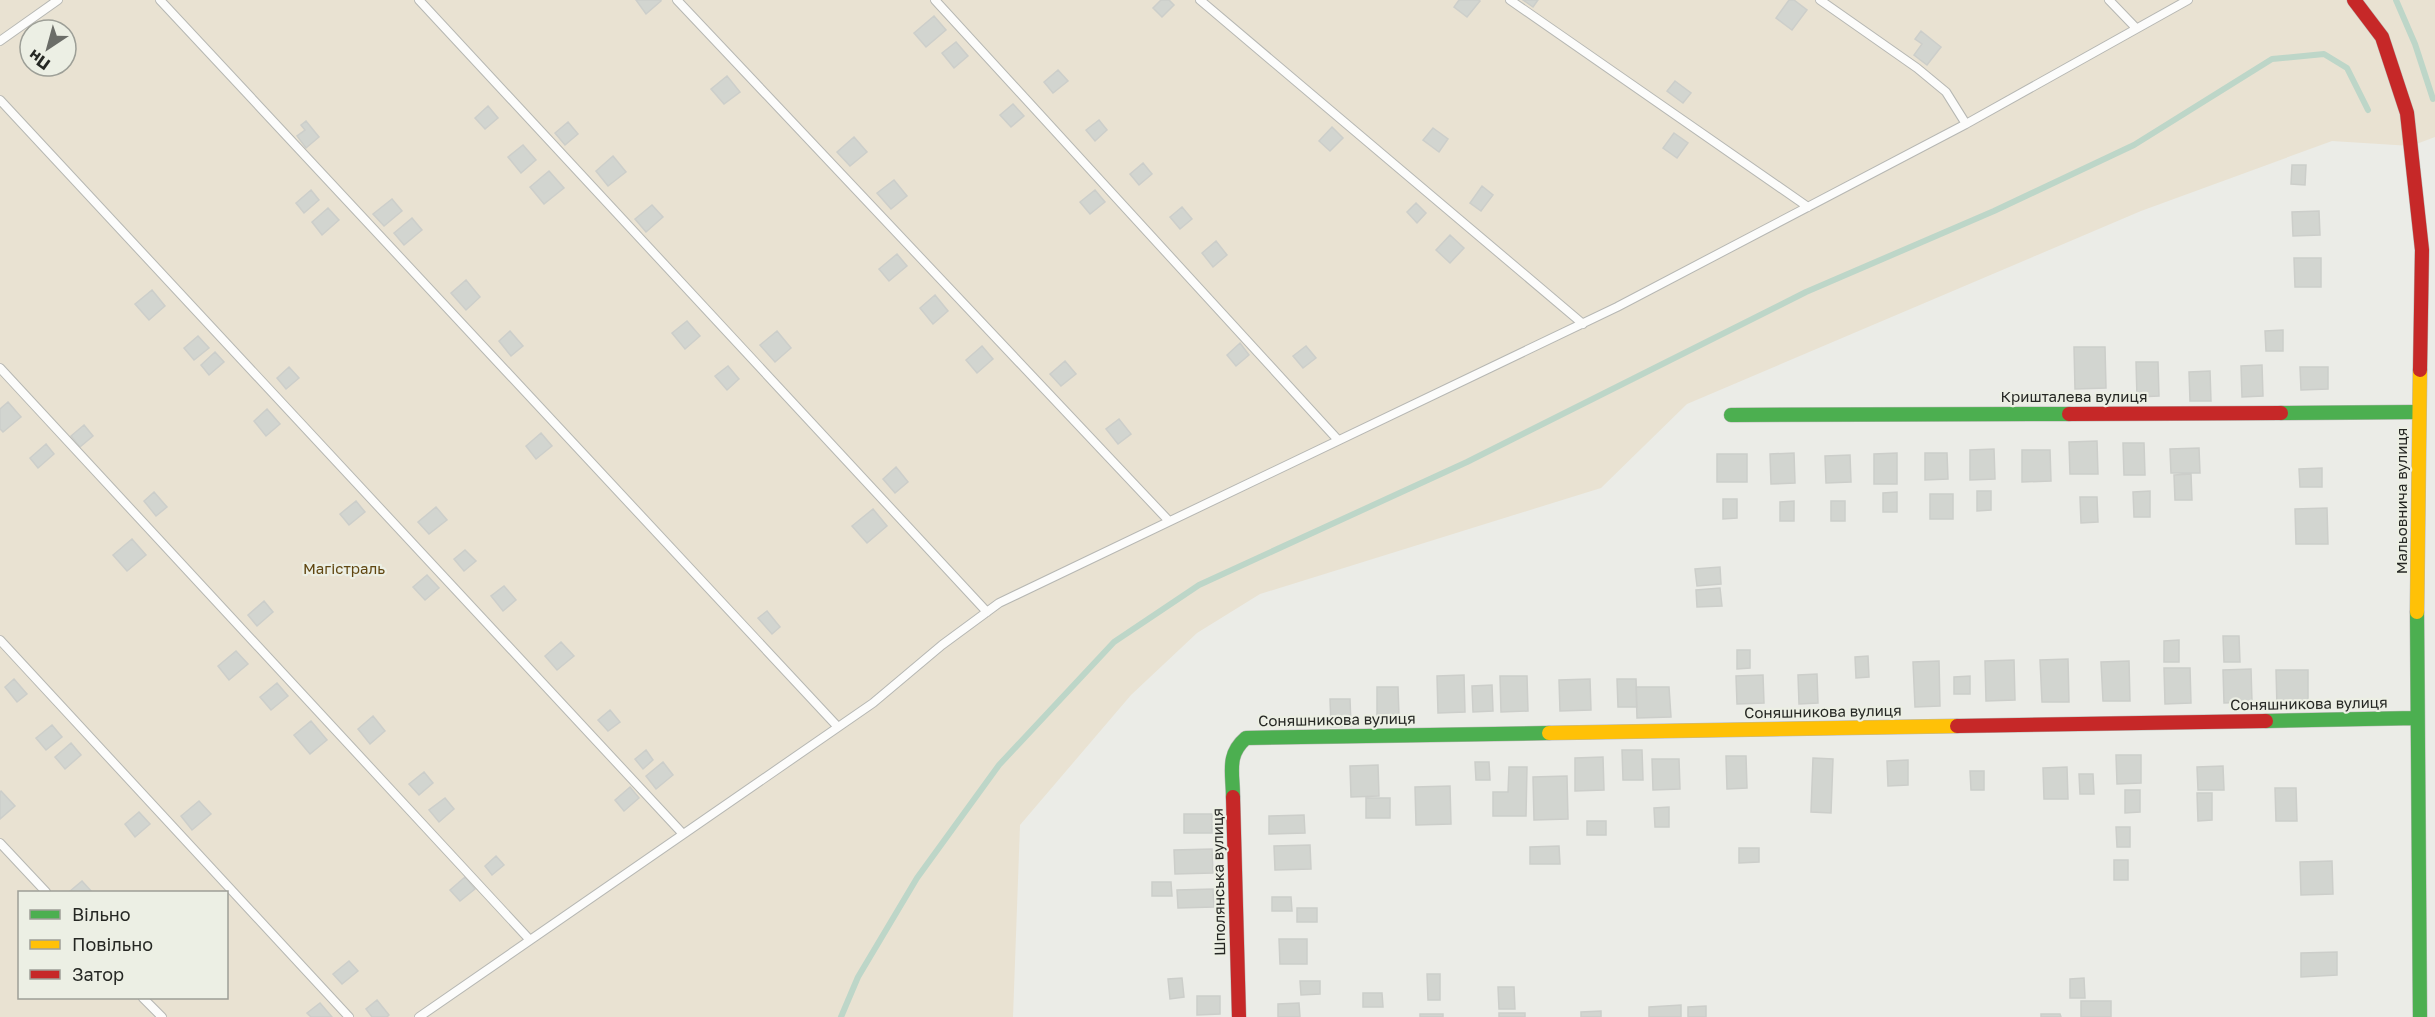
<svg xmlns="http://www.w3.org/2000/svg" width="2435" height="1017" font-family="'Golos Text',sans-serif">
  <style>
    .green { fill: #e9e2d2; fill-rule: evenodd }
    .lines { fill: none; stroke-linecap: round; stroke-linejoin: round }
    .stream { stroke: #bdd6c8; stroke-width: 6 }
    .building { fill: #d2d5d0; stroke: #ccceca; stroke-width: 1.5 }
    .lane-casing { stroke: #b6b7b3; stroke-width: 10 }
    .fast-casing { stroke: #b6b7b3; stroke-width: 15 }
    .slow-casing { stroke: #b6b7b3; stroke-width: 15 }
    .jam-casing { stroke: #b6b7b3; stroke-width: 15 }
    .lane { stroke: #fcfcfb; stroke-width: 8 }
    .fast { stroke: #4caf50; stroke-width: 14 }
    .slow { stroke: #ffc107; stroke-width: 14 }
    .jam { stroke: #c62828; stroke-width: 14 }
    .labels { text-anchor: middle; stroke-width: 4.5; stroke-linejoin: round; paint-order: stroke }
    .street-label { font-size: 15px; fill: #262824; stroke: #ecefe4 }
    .park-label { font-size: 15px; fill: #604611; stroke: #ecefe4 }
  </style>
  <rect width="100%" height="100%" fill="#ebece7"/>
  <!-- green -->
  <path class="green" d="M0,0H2435V137L2411,146L2332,141L2141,211L1687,404L1601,488L1260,594L1197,633L1131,695L1020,825L1013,1017H0ZM30,30H66V66H30ZM20,892H226V998H20Z"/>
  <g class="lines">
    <!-- stream -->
    <path class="stream" d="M2396,0L2415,44L2433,99
      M841,1017L858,977L917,878L999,765L1114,642L1199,585L1467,462L1806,292L1994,211L2134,145L2272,59L2324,54L2347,68L2368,110"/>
  </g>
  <!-- building -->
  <path class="building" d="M636,0H661V1L646,14Z
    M1161,0H1169L1174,5L1162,17L1153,8Z
    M1459,0H1479L1480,1L1467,17L1454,7Z
    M1523,0H1538L1533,7Z
    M1789,0H1794L1807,10L1792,30L1776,18Z
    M934,16L946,30L926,47L914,33Z
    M1921,31L1941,47L1927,65L1914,55L1922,44L1915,39Z
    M956,42L968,56L954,68L942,53Z
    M1058,70L1068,81L1053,93L1044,82Z
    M727,76L740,92L724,104L711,89Z
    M1675,81L1691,93L1683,103L1667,91Z
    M1013,104L1024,116L1011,127L1000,115Z
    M488,106L498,118L485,129L475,118Z
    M1099,120L1107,130L1095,141L1086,130Z
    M306,121L319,137L306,148L297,136L305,130L301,125Z
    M568,122L578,134L565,145L555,133Z
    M1332,127L1343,138L1330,151L1319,141Z
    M1433,128L1448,139L1439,152L1423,140Z
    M1674,133L1688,143L1677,158L1663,148Z
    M854,137L867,152L850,166L837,152Z
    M523,145L536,160L521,173L508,157Z
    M613,156L626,172L608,186L596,171Z
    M1143,163L1152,174L1139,185L1130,174Z
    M2292,165H2306L2305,185L2291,184Z
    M549,171L564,188L544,204L530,187Z
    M894,180L907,196L891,209L877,193Z
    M1482,186L1493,195L1481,211L1470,203Z
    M311,190L319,200L304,213L296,203Z
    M1095,190L1105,202L1090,214L1080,202Z
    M392,199L402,211L384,226L373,214Z
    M1416,203L1426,213L1417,223L1407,212Z
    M652,205L663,217L646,232L635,219Z
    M1182,207L1192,219L1180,229L1170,217Z
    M328,208L339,220L322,235L312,222Z
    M2319,211L2320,235L2293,236L2292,212Z
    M412,218L422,230L404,245L394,233Z
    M1450,235L1464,248L1450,263L1436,250Z
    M1216,241L1227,255L1213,267L1202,253Z
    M897,254L907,266L889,281L879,269Z
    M2294,258H2321V287H2295Z
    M466,280L480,297L466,310L451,293Z
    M152,290L165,306L149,320L135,304Z
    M935,295L948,311L933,324L920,308Z
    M687,321L700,336L685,349L672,333Z
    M2283,330V351H2266L2265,331Z
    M510,331L523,346L511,356L499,341Z
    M777,331L791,348L775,362L760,345Z
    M198,336L209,348L194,360L184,348Z
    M1240,343L1249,355L1236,366L1227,355Z
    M982,346L993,359L977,373L966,360Z
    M1306,346L1316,358L1303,368L1293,356Z
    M2074,347H2105L2106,388L2075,389Z
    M215,352L224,362L209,375L201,365Z
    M1065,361L1076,374L1061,386L1050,374Z
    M2136,362H2158L2159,396L2137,397Z
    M2262,365L2263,396L2242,397L2241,366Z
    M728,366L739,379L727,390L715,376Z
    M289,367L299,378L286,389L277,378Z
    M2300,367H2328V389L2301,390Z
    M2210,371L2211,401H2190L2189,372Z
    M8,402L21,417L3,432L0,429V409Z
    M267,409L280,424L266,436L254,421Z
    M1119,419L1131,434L1118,444L1106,429Z
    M84,425L93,436L80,447L71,436Z
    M541,433L552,446L536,459L526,446Z
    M2097,441L2098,474H2070L2069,442Z
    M2123,443H2144L2145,475H2124Z
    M46,444L54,454L38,468L30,458Z
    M2199,448L2200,473H2171L2170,449Z
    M1994,449L1995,479L1970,480V450Z
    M2022,450H2050L2051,481L2022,482Z
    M1794,453L1795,483L1771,484L1770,454Z
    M1897,453V484H1874V454Z
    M1925,453H1947L1948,479L1925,480Z
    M1717,454H1747V482H1717Z
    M1850,455L1851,482L1826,483L1825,456Z
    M896,467L908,482L895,493L883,479Z
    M2322,468V487H2300L2299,469Z
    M2191,474L2192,500H2175L2174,475Z
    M1977,491H1991V510L1977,511Z
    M2150,491V517H2134L2133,492Z
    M154,492L167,507L156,516L144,501Z
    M1897,492V512H1883V493Z
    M1930,494H1953V519H1930Z
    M2080,497H2097L2098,522L2081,523Z
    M1723,499H1737V518L1723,519Z
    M356,501L365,512L349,525L340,514Z
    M1794,501V521H1780V502Z
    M1831,501H1845V521H1831Z
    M436,507L447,520L429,534L418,522Z
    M2327,508L2328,544H2296L2295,509Z
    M873,509L887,526L867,543L852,526Z
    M132,539L146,555L127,571L113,555Z
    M465,550L476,561L464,571L454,559Z
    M1720,567L1721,584L1697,586L1695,569Z
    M427,575L439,588L425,600L413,587Z
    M504,586L516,600L503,611L491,596Z
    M1720,588L1722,606L1697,607L1696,590Z
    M264,601L273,612L257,626L248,615Z
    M767,611L780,627L772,634L758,618Z
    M2223,636H2239L2240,662H2224Z
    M2179,640V662H2164V641Z
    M561,642L574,656L557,670L545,656Z
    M1737,650H1750V668L1737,669Z
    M236,651L248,664L229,680L218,666Z
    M1868,656L1869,677L1856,678L1855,657Z
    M2068,659L2069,702H2042L2040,660Z
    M2014,660L2015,700L1986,701L1985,661Z
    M1939,661L1940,706L1915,707L1913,662Z
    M2129,661L2130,701H2103L2101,662Z
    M2164,668H2190L2191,703L2165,704Z
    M2251,669L2252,702L2224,703L2223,670Z
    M2276,670H2308V706L2277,707Z
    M1817,674L1818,703L1799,704L1798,675Z
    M1464,675L1465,712L1438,713L1437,676Z
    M1763,675L1764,703L1737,704L1736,676Z
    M1500,676H1527L1528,711L1501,712Z
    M1970,676V694H1954V677Z
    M14,679L27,694L17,702L5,687Z
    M1590,679L1591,710L1560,711L1559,680Z
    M1617,679H1636L1637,707H1618Z
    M277,683L288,696L271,710L260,697Z
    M1492,685L1493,711L1473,712L1472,686Z
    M1377,687H1398L1399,716L1377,717Z
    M1636,687H1669L1671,717L1637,718Z
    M1330,699H1350L1351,726L1331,727Z
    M610,710L620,722L608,731L598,720Z
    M373,716L385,731L370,744L358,729Z
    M311,721L327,740L310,754L294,735Z
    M52,725L62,737L46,750L36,738Z
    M71,743L81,755L65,769L55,757Z
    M646,750L653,760L643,769L635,759Z
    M1622,750H1642L1643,780H1623Z
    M2116,755H2141V783L2117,784Z
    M1726,756H1746L1747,788L1727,789Z
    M1603,757L1604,790L1575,791V758Z
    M1813,758L1833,759L1831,813L1811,812Z
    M1652,759H1679L1680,789L1653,790Z
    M1908,760V785L1888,786L1887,761Z
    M663,762L673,775L656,789L646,776Z
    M1475,762H1489L1490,780H1476Z
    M1378,765L1379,796L1351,797L1350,766Z
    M2223,766L2224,790H2198L2197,767Z
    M1509,767H1527L1526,816H1493V792H1508Z
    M2067,767L2068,799H2044L2043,768Z
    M1970,771H1984V790H1971Z
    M424,772L433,783L419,795L409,784Z
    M2079,774H2093L2094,794H2080Z
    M1567,776L1568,819L1534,820L1533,777Z
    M1450,786L1451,824L1416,825L1415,787Z
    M630,787L639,798L624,811L615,800Z
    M2275,788H2296L2297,821H2276Z
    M2125,790H2140V812L2125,813Z
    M1,791L15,806L0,819V792Z
    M2197,793H2212V820L2198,821Z
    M445,798L454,809L439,822L429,810Z
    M1366,798H1390V818H1366Z
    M199,801L211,814L192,830L181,816Z
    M1669,807V827H1655L1654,808Z
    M139,812L150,824L135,837L125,824Z
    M1184,814H1212V833H1184Z
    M1304,815L1305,833L1269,834V816Z
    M1587,821H1606V835H1587Z
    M2116,827H2130V847H2117Z
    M1310,845L1311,869L1275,870L1274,846Z
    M1559,846L1560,864H1530V847Z
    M1739,848H1759V862L1739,863Z
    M1212,849L1213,873L1175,874L1174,850Z
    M496,856L504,865L492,875L485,866Z
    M2114,860H2128V880H2114Z
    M2332,861L2333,894L2301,895L2300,862Z
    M465,877L475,889L460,901L450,890Z
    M82,881L92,892H69Z
    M1152,882H1171L1172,896H1152Z
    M1213,889L1214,907L1178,908L1177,890Z
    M1272,897H1291L1292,911H1272Z
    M1297,908H1317V922H1297Z
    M1279,939H1307V964H1280Z
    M2337,952V975L2301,977V953Z
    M349,961L358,971L342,984L333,974Z
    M1427,974H1440V1000H1428Z
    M1182,978L1184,997L1170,999L1168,979Z
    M2084,978L2085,998H2070V979Z
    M1300,981H1320V994L1301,995Z
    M1498,987H1514L1515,1009H1499Z
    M1363,993H1382L1383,1007H1363Z
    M1197,996H1220V1014L1197,1015Z
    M377,1000L389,1015L387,1017H372L366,1009Z
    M2081,1001H2111V1017H2081Z
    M320,1003L332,1017H311L307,1013Z
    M1299,1003L1300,1017H1278V1004Z
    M1681,1005V1017H1649V1007Z
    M1706,1006V1017H1688V1007Z
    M1601,1011V1017H1581V1012Z
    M1499,1013H1525V1017H1499Z
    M1420,1014H1443V1017H1420Z
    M2041,1014H2060L2061,1017H2041Z"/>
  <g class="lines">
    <defs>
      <path id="lane" d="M160,0L837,726
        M419,0L987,612
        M677,0L1168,520
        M935,0L1338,440
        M1200,0L1583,324
        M1510,0L1808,207
        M1820,0L1917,68L1946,92L1966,124
        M2109,0L2135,27
        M0,41L58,0
        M0,100L683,834
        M0,368L529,939
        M0,640L349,1017
        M0,843L46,892
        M143,998L162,1017
        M419,1017L873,703L942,645L999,603L1617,307L1966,124L2188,0"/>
      <path id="fast" d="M2281,413L2418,412
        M1731,415L2069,414
        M2417,612L2420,1017
        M2266,721L2416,718
        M1233,797C1233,773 1226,755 1246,738L1549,733"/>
      <path id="slow" d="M2417,612L2420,370
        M1549,733L1957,726"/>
      <path id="jam" d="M2354,0L2382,37L2407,113L2422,250L2420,370
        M2069,414L2281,413
        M1957,726L2266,721
        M1233,797L1239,1017"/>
    </defs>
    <!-- lane casing -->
    <use href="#lane" class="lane-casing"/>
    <!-- fast casing -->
    <use href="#fast" class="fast-casing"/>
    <!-- slow casing -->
    <use href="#slow" class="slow-casing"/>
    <!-- jam casing -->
    <use href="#jam" class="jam-casing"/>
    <!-- lane -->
    <use href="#lane" class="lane"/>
    <!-- fast -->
    <use href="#fast" class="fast"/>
    <!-- slow -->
    <use href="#slow" class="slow"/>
    <!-- jam -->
    <use href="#jam" class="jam"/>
  </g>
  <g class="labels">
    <!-- street labels -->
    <g class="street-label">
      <text x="2074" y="402">Кришталева вулиця</text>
      <text transform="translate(2402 501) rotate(-90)" y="5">Мальовнича вулиця</text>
      <text transform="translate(2309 704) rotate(-1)" y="5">Соняшникова вулиця</text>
      <text transform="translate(1823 712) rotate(-1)" y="5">Соняшникова вулиця</text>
      <text transform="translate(1337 720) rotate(-1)" y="5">Соняшникова вулиця</text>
      <text transform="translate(1219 882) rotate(-91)" y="5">Шполянська вулиця</text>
    </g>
    <!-- park labels -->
    <g class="park-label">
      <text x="344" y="574">Магістраль</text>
    </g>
  </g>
  <!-- legend -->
  <rect x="18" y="891" width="210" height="108" fill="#ecefe4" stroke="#9d9f97" stroke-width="1.5"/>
  <rect x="30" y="910" width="30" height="9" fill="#4caf50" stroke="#9d9f97" stroke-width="1.5"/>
  <text x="72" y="921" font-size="18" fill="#262824">Вільно</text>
  <rect x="30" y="940" width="30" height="9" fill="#ffc107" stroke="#9d9f97" stroke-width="1.5"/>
  <text x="72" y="951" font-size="18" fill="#262824">Повільно</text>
  <rect x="30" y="970" width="30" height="9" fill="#c62828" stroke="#9d9f97" stroke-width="1.5"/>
  <text x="72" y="981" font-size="18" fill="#262824">Затор</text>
  <!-- north arrow -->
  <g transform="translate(48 48) rotate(216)"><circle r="28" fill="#ecefe4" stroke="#9d9f97" stroke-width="1.5"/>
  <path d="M0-4.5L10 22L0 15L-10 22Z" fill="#6b6d68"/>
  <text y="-9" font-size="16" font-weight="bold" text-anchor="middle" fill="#262824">Пн</text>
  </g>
</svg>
